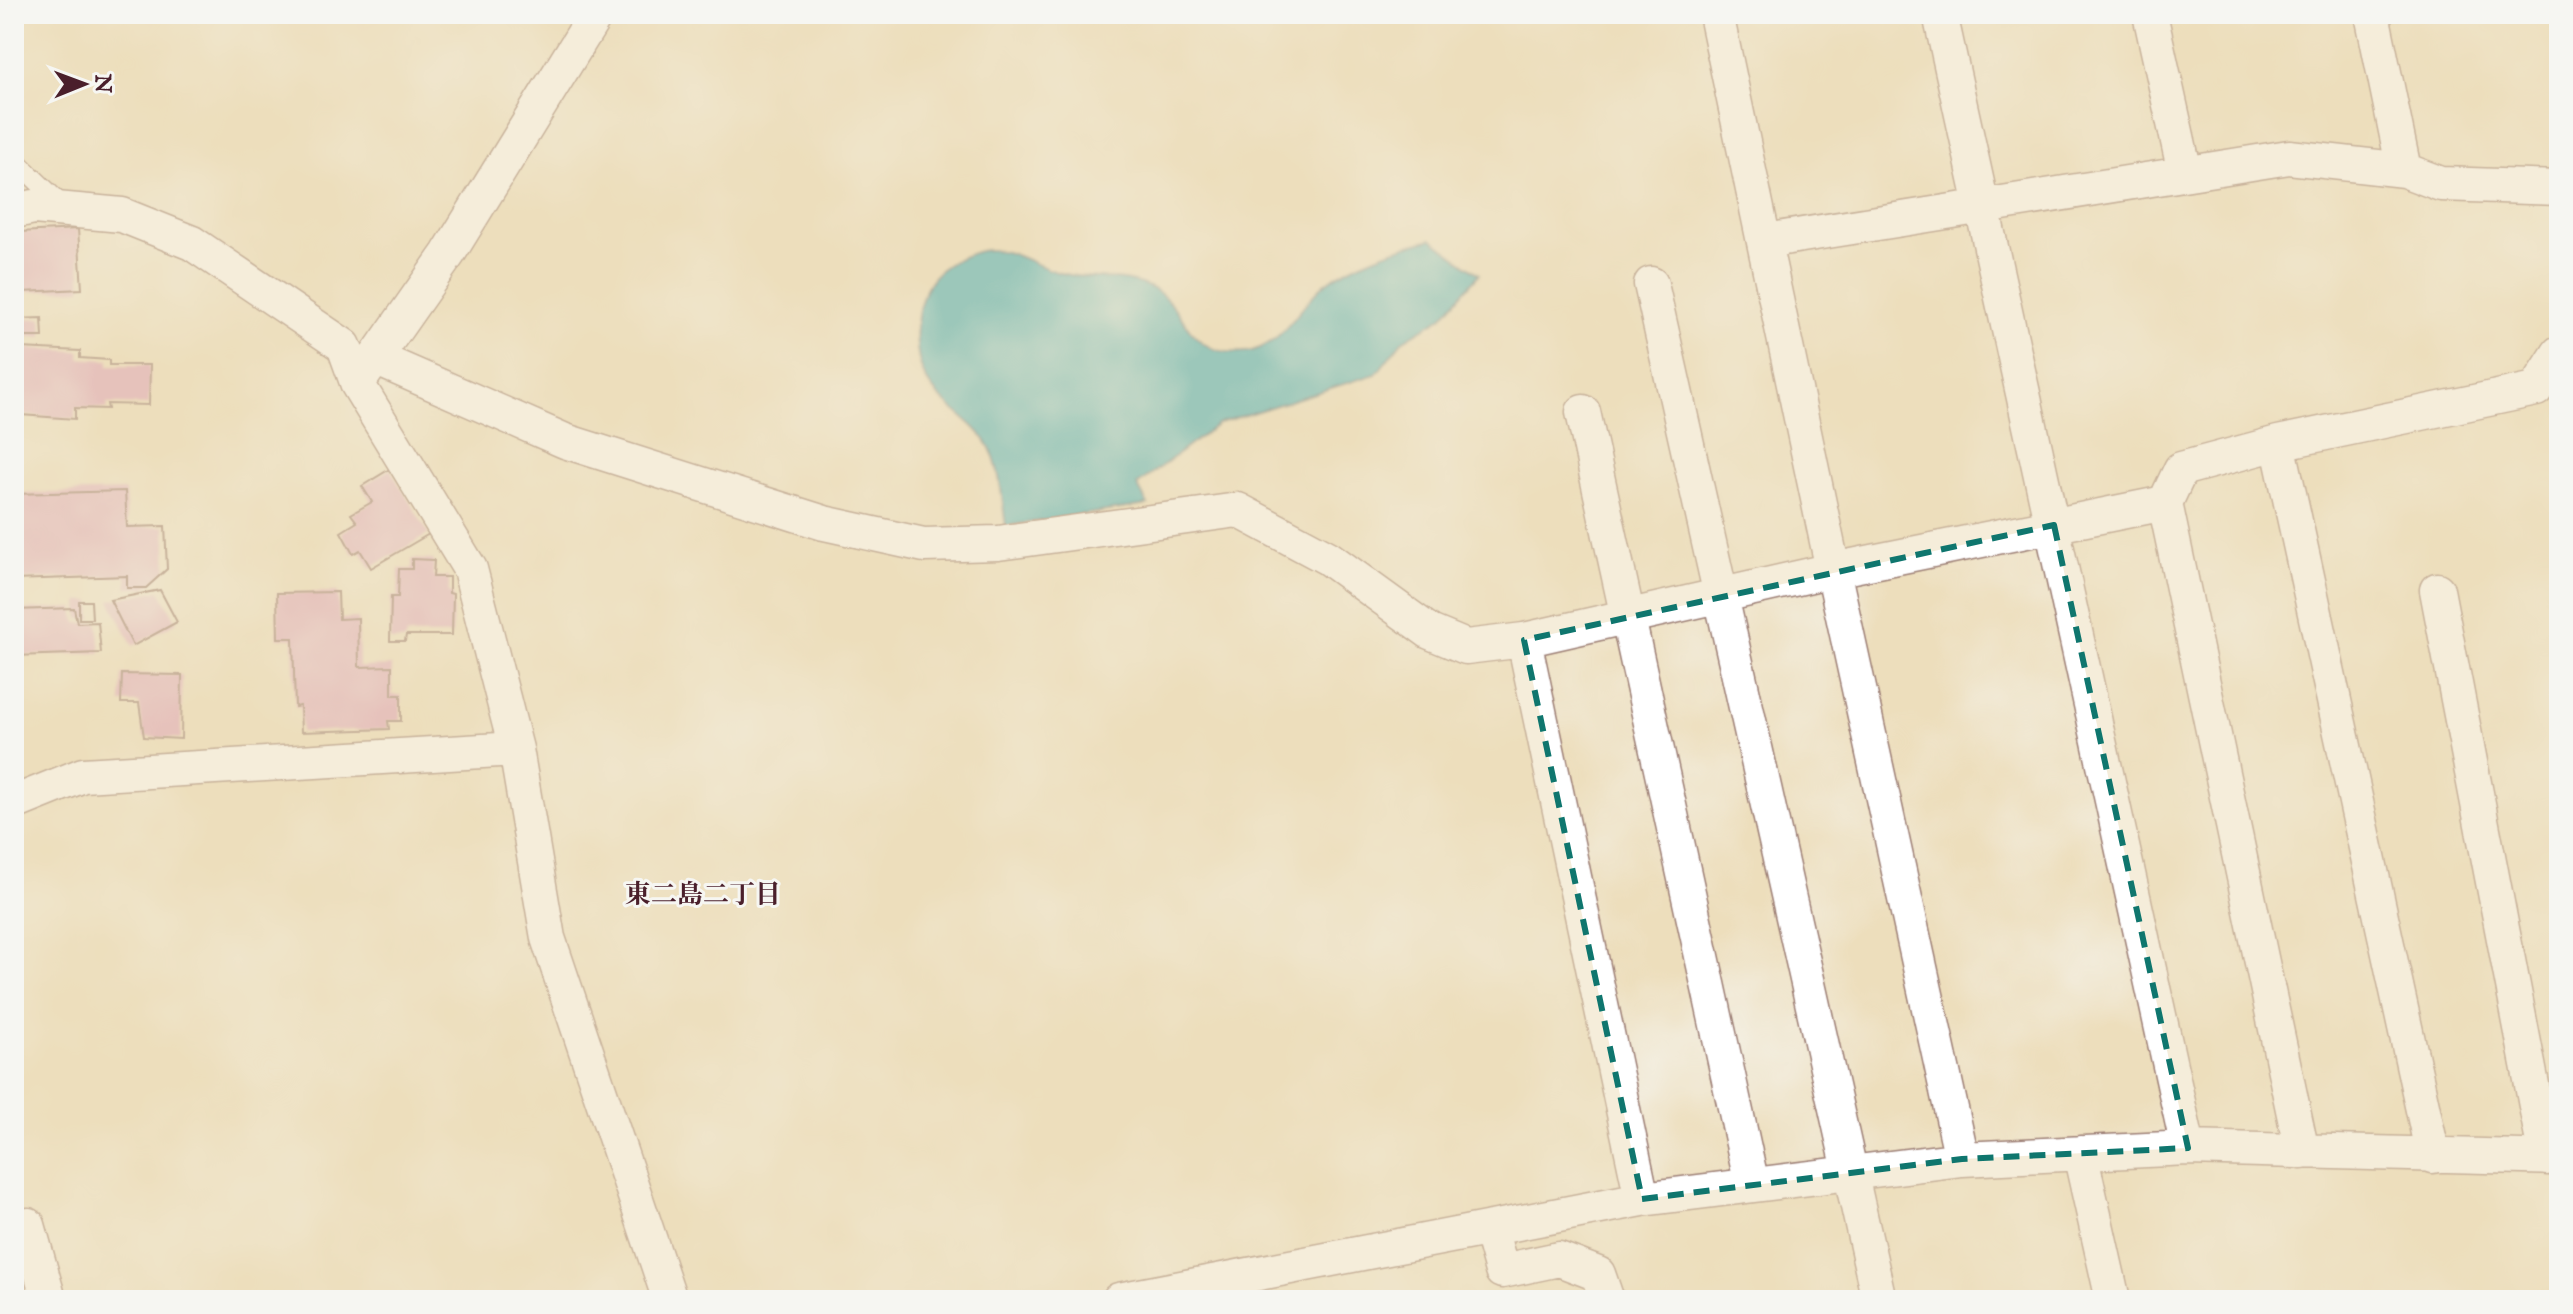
<svg xmlns="http://www.w3.org/2000/svg" width="2573" height="1314" font-family="'IM FELL English','Noto Serif JP',serif">
  <style>
    .water { fill: #3bacb8; stroke: #426672; stroke-width: 2 }
    .building { fill: #dea0bb }
    .lines { fill: none; stroke-linecap: round; stroke-linejoin: round }
    .service-casing { stroke: #9c7e74; stroke-width: 21 }
    .minor-casing { stroke: #9c7e74; stroke-width: 37 }
    .service { stroke: #fff; stroke-width: 18 }
    .minor { stroke: #fff; stroke-width: 34 }
    .marked { fill: none; stroke: #0f766e; stroke-width: 6; stroke-dasharray: 16 10; stroke-linejoin: round }
    .labels { text-anchor: middle; stroke-width: 6; stroke-linejoin: round; paint-order: stroke }
    .neighbourhood-label { font-size: 26px; font-weight: bold; fill: #4a1f2b; stroke: #f6f6f2 }
  </style>
  <rect width="100%" height="100%" fill="#f6f6f2"/>
  <filter id="ink" filterUnits="userSpaceOnUse"><feTurbulence type="fractalNoise" baseFrequency=".0125" numOctaves="2"/><feDisplacementMap in="SourceGraphic" scale="16" xChannelSelector="R" yChannelSelector="G"/><feConvolveMatrix kernelMatrix="1 2 1 2 8 2 1 2 1" color-interpolation-filters="sRGB"/></filter>
  <filter id="wash" filterUnits="userSpaceOnUse"><feTurbulence type="fractalNoise" baseFrequency=".006" numOctaves="4" result="noise"/><feDisplacementMap in="SourceGraphic" scale="32" xChannelSelector="R" yChannelSelector="G"/><feGaussianBlur stdDeviation="1.8" result="paint"/><feColorMatrix in="noise" values="0 0 0 0 0 0 0 0 0 0 0 0 0 0 0 0 0 1.4 0 .05"/><feComposite in="paint" operator="in"/></filter>
  <g filter="url(#wash)">
    <rect width="100%" height="100%" fill="#eddebc"/>
    <!-- water -->
    <path class="water" d="M1432,239L1479,274L1442,317L1402,341L1376,374L1219,423L1137,485L1148,505L1006,526C1002,501 1001,471 990,448C976,420 939,406 925,377C911,348 914,297 937,273C946,263 967,254 980,251C1008,245 1034,266 1060,273C1091,282 1134,273 1161,294C1190,317 1189,357 1245,352C1282,349 1299,304 1326,283C1356,260 1396,248 1432,239Z"/>
    <g id="blocks">
      <!-- building -->
      <path class="building" d="M78,229L82,289L22,292L19,232Z
        M42,318L43,337H14V319Z
        M21,348L80,351V358L109,360V365H150L149,405L107,404L108,409L75,408V419L21,415L22,403H14V365L21,366Z
        M390,469L429,534L371,568L360,550L353,554L341,532L357,522L351,514L372,502L362,486Z
        M125,491L127,527L165,526L167,569L146,588H127V576L14,580V494Z
        M412,559L434,560L433,577H449V593L453,594L452,635H406L405,641H390L391,597H398L399,569H412Z
        M160,590L177,622L133,646L110,600Z
        M338,592L339,619L358,618L359,667L392,666V695H401V721H388L389,729L301,732L300,706L295,707L293,638H278L277,593Z
        M79,601H91L92,619H79Z
        M74,608L77,623L98,622L101,653L14,656V610Z
        M122,674L182,675L181,739L144,737L139,703H121Z"/>
    </g>
  </g>
  <g filter="url(#ink)">
    <use href="#blocks" fill-opacity="0" stroke="#9c7e74" stroke-width="2"/>
    <g class="lines">
      <defs>
        <path id="service" d="M14,159L65,208"/>
        <path id="minor" d="M1716,14L1833,570L1962,1159
          M1940,14L2188,1148
          M2150,14L2185,173
          M2372,14L2404,170
          M14,211L34,207L122,215L192,243L344,346L358,385L470,569L516,749L548,938L670,1300
          M1765,241L2289,157L2404,170L2441,184L2559,188
          M1651,284L1879,1300
          M375,358L565,441L824,523L924,545L998,543L1238,510L1328,558L1430,632L1466,647L1524,640L1833,570L2165,503L2181,469L2278,443L2536,389L2559,353
          M364,374L448,254L596,14
          M1583,412L1752,1185
          M2278,443L2433,1156
          M2165,503L2302,1152
          M2437,590L2546,1158
          M1524,640L1642,1199
          M14,803L83,775L516,749
          M2080,1153L2113,1300
          M28,1225L49,1300
          M1490,1228L1502,1271L1559,1259L1598,1274L1607,1300
          M1119,1300L1642,1199L1962,1159L2188,1148L2559,1158"/>
      </defs>
      <!-- service casing -->
      <use href="#service" class="service-casing"/>
      <!-- minor casing -->
      <use href="#minor" class="minor-casing"/>
      <!-- service -->
      <use href="#service" class="service"/>
      <!-- minor -->
      <use href="#minor" class="minor"/>
    </g>
  </g>
  <!-- marked area -->
  <path d="M0 0H2573V1314H0ZM2054,525L2188,1148L1962,1159L1642,1199L1524,640Z" fill="#eddebc" fill-opacity=".55" fill-rule="evenodd"/>
  <path class="marked" d="M2054,525L2188,1148L1962,1159L1642,1199L1524,640Z"/>
  <g class="labels">
    <!-- neighbourhood labels -->
    <g class="neighbourhood-label">
      <text x="703" y="903">東二島二丁目</text>
    </g>
  </g>
  <!-- margin -->
  <rect width="2573" height="1314" fill="none" stroke="#f6f6f2" stroke-width="48"/>
  <!-- north arrow -->
  <g transform="translate(84 84) rotate(89)" stroke="#f6f6f2" stroke-width="6" paint-order="stroke">
  <path d="M0-6L14 30L0 20L-14 30Z" fill="#4a1f2b"/>
  <text y="-12" font-size="22" font-weight="bold" text-anchor="middle" fill="#4a1f2b">N</text>
  </g>
</svg>
